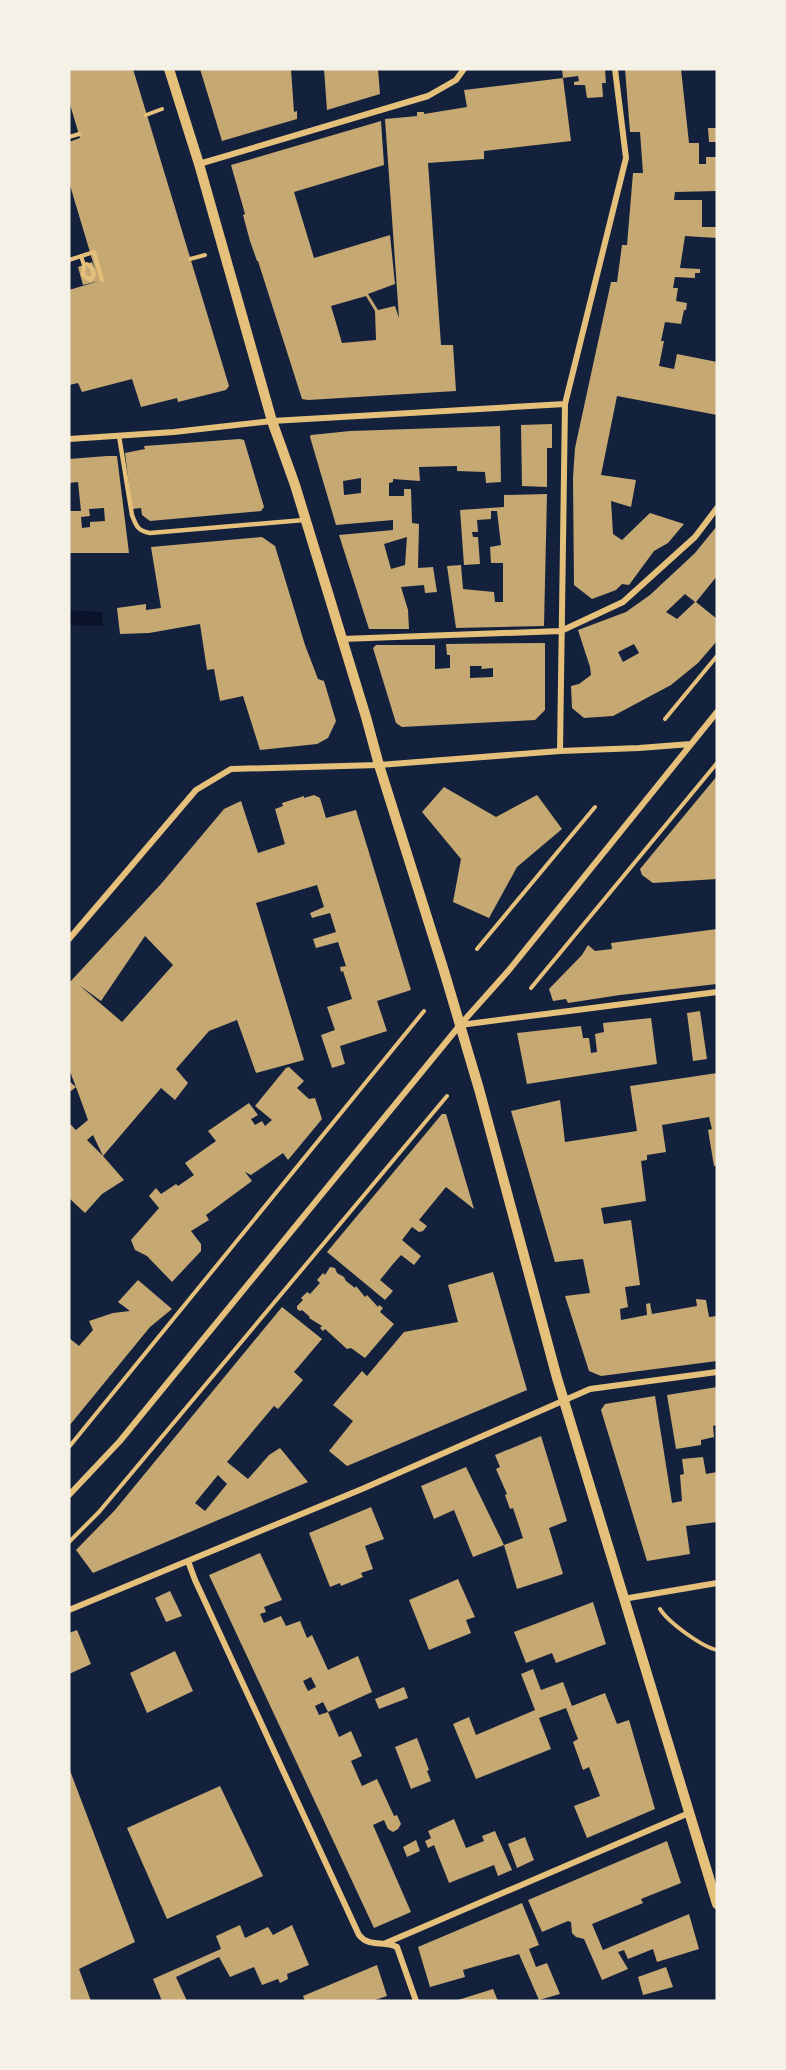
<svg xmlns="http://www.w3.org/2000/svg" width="786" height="2070" font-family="'Space Grotesk',sans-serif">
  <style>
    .water { fill: #0b132b }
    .building { fill: #c6a872; fill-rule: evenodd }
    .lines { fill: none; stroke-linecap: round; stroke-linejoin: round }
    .path { stroke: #e5c07b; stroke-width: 4 }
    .service { stroke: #e5c07b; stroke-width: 4.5 }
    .minor { stroke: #e5c07b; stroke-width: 6 }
    .tertiary { stroke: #e5c07b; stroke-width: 10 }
  </style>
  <rect width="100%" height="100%" fill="#14213d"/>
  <!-- water -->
  <path class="water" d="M69,610L102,612L103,626L69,625Z"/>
  <!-- building -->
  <path class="building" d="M69,69H133L229,386L226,390L178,402L177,398L141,407L132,379L82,392L78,383L69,385V290L99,281L83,285L78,267L92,262L95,269L69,182V142L80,138L69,101Z
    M200,69H291L294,112L297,111V119L222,141Z
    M324,69H378L380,94L327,110Z
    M562,69H605L606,83H602L603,97L587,98L585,85H574V82L579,81L578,76L563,78Z
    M625,69H681L689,143H699V164H706V157H717V191L675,192L674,200H702V227H717V238L685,236L680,268L700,269V273H695V278L675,277L673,288H678L676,301L687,303L686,310H684L681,324L665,322L661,341H664L659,366L674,369L677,354L717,362V415L617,396L601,475L636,480L631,507L611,501L613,534L622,540L650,513L684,524L668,543L654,551L629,585L622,584L616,590L592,599L574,585L573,478L575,448L611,282H617L622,245H627L633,173H643L640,132H630Z
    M563,78L571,141L484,151V159L428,163L441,345H453L456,391L308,400L302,399L258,261H257L250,241L243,215L245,214L231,165L381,121L384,165L294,192L314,258L390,235L395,284L368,294L378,310L395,306L399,318L385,119L417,116V112H424V114L467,107L464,90ZM366,296L375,311L376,340L342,343L331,306Z
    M708,128H717V142H709Z
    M552,424V448H547V487L522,486L521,425Z
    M500,426L501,482L486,483L485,472L457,471V466L419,467L420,481L393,479V482L389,483V496H404V489H411L412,523L419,524L418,568L433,567L437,592L425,593L424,585L401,587L408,610L409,629H369L339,535L393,530V520L336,525L310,437L311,435L350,431ZM361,478V493L344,495L343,481ZM407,537L405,565L391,569L384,544Z
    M240,439L244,440L264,507L261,511L150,521L142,515L141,508L132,509L125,453L145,449L144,446Z
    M107,456H117L129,553H69V511H81L78,482L69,483V459ZM104,508L105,521L90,522V527L82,528L81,517L90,516L89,509Z
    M547,494L544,626L456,628L447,566L461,565L463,589L494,592L495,602H503V563H491L490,547L501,545L497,511H491V519L477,520L478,532H472L473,537H478L480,564L464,565L460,510L504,507V495Z
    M717,526V576L696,602L717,619V641L698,663L671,685L613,716L584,718L572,708L571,686L579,684L591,675L590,667L578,630L626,612L650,595L695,553ZM685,594L695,602L677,619L666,612ZM634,644L639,653L623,662L618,652Z
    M262,537L275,546L305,645L318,679L324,681L336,721L328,738L317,744L260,750L243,696L220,701L214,669L207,670L200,624L149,633L120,634L117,608L146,604V610L161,608L151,547Z
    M545,643V710L535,720L402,727L396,723L373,648L376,645H435V669L450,668V655H447L446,644ZM470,666H482L481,669L493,668V677L470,678Z
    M717,776V879L653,883L642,875L640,869Z
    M444,787L496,817L537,795L562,829L517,867L489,918L453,902L461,859L422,812Z
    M314,795L320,798L326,818L356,810L411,990L377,1001L387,1031L340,1046L345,1064L332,1068L321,1035L335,1030L327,1007L352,999L343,971L341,972L340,967L346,966L338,942L316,948L313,939L336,932L330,913L312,918L310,913L324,907L317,885L256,903L304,1060L256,1073L237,1020L209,1031L176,1069L188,1083L175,1100L161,1088L103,1156L124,1180L102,1194L85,1213L69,1198V1123L76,1130L88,1120L76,1087L71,1091L69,1089V1081L76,1087L69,1069V983L161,884L224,809L241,801L258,853L285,844L275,809L283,806L282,803L304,796V798ZM145,936L173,965L122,1022L79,985L101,1001ZM93,1135L103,1156L87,1140Z
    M717,929V984L620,995L568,1003L566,999L553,1001L549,989L582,955L588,945L595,951L612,949L611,943Z
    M700,1011L707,1059L693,1061L687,1013Z
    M651,1018L657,1064L527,1084L517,1033L581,1026L583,1038H589L591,1053L597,1052L595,1034L604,1032L603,1023Z
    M289,1067L304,1081L297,1088L309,1099L315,1098L322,1119L288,1160L283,1153L251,1175L245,1172L252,1181L206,1215L209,1220L191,1231L201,1244V1251L172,1282L147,1256L135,1250L131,1240L159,1208L149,1196L156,1188L161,1194L176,1184L178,1186L194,1175L185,1163L216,1141L208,1131L249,1103L258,1115L251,1119L255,1125L262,1121L265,1126L272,1120L255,1106L286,1068Z
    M717,1073V1165L714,1166L708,1130L712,1129L709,1117L662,1125L666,1152L647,1155V1160L641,1161L646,1201L601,1208L604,1224L631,1220L640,1285L625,1287L628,1307L620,1309L621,1320L647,1315L646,1304L650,1303L652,1314L697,1306L696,1299L706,1300L709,1317L717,1316V1361L601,1376L589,1371L565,1296L590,1293L583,1259L555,1262L511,1111L560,1100L565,1142L637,1131L630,1086Z
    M442,1114H446L447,1117L474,1209L446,1187L419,1220L427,1226L423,1231L419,1232L412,1227L402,1240L421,1256L414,1265L401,1255L393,1264L380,1280L393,1291L385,1300L327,1252Z
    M330,1267L335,1268L337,1273L344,1277L346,1281L355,1288L356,1286L365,1297L367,1295L378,1307L379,1305L383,1308L380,1312L394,1324L365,1358L351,1348L347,1349L325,1329L323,1331L320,1328L322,1326L309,1318L310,1317L302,1310L300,1311L297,1309V1306L303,1300L301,1298L307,1292L310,1294L320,1283L317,1280L323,1273L325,1275Z
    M493,1272L527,1390L347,1466L329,1451L353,1421L333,1405L362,1371L367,1376L404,1332L458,1322L448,1285Z
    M138,1280L172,1309L150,1327L69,1426V1338L79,1346L93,1330L89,1321L113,1313L130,1311L118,1302Z
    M282,1307L322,1339L294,1372L303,1380L278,1409L274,1406L227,1462L248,1479L269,1455L280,1448L308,1482L93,1573L76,1550L115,1510ZM218,1475L227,1484L205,1511L195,1503Z
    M717,1387V1425L713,1426L714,1437L701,1440V1445L676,1449L667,1395Z
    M655,1396L672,1503L682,1501L680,1475L684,1474L682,1459L703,1457L706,1474L717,1472V1522L686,1526L690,1554L647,1561L601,1410L605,1404Z
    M541,1436L567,1521L549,1528L563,1574L517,1589L504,1545L523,1538L513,1508L510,1509L505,1495L507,1494L496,1469L500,1467L495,1455Z
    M466,1467L504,1545L473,1557L454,1510L434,1519L421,1486Z
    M371,1507L384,1539L365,1546L373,1569L361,1573L363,1577L341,1586L340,1583L330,1587L309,1533Z
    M260,1553L282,1600L264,1607L266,1612L260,1614L264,1623L281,1616L286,1626L300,1621L307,1638L312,1635L328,1670L358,1656L372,1692L328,1712L339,1737L351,1731L362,1756L351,1761L362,1786L377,1779L394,1816L397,1815L401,1824L398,1829L393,1832L388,1829L384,1820L373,1825L411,1912L374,1928L209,1575ZM311,1677L316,1687L308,1691L303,1681ZM323,1702L328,1712L319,1715L315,1706Z
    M458,1579L475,1617L466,1620L471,1633L429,1650L409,1600Z
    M170,1591L182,1616L166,1622L155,1598Z
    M593,1602L606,1644L556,1663L552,1653L526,1663L514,1632Z
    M77,1630L91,1664L69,1674V1633Z
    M175,1651L193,1691L147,1713L130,1673Z
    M533,1669L541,1690L563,1682L572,1706L605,1693L617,1724L629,1720L655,1809L587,1838L574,1806L600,1796L589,1767L583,1770L573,1742L578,1739L566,1708L539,1718L551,1749L476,1779L453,1724L469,1717L476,1735L535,1710L521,1674Z
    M404,1687L408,1698L379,1709L375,1699Z
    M417,1738L429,1770L427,1771L431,1781L411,1789L395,1747Z
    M69,1768L135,1942L79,1969L91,2001H69Z
    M220,1786L263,1876L167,1919L127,1828Z
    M454,1819L466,1848L484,1841L482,1836L495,1831L512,1870L498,1876L494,1865L449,1883L434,1845L428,1848L425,1841L431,1838L428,1831Z
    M525,1837L534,1860L517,1868L508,1844Z
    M416,1840L420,1851L407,1857L403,1847Z
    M667,1841L681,1883L641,1899L643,1903L592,1924L603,1950L689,1914L699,1949L657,1962L653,1949L628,1959L624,1950L618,1952L628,1969L602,1980L584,1939L576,1937L572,1933L571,1922L568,1921L542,1932L528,1900Z
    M522,1903L539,1945L529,1949L536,1967L547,1963L560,1994L539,2000L519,1954L463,1970L465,1977L430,1987L418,1947Z
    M240,1925L245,1938L268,1927L273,1935L292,1925L309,1965L287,1974L288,1979L280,1983L278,1979L262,1985L254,1967L230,1977L219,1957L176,1977L187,2001H162L153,1979L221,1949L216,1936Z
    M377,1965L387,1996L372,2001H305L303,1996Z
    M666,1967L673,1987L643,1995L638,1977Z
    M493,1989L498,2001H458V2000Z"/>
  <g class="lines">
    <!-- path -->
    <path class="path" d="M146,115L162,109
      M69,137L79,134
      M81,256L84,265L83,275L90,280L94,275L91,267L87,264
      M190,259L205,255
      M69,260L94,252L102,280
      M665,719L717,656
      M477,949L595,807
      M531,988L717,763
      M69,1447L424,1011
      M69,1542L99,1512L447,1096
      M660,1609C668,1622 702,1647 717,1650"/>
    <!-- service -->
    <path class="service" d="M119,436L132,515C136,526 138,531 150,533L304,520"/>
    <!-- minor -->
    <path class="minor" d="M199,164L428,96L456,80L464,69
      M69,439L174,432L272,421L565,404
      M342,639L561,631L623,602L695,537L717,508
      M560,751L565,404L626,158L615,69
      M69,939L196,790L231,769L379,765L560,751L639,748L691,744
      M460,1025L717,992
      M69,1495L120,1441L460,1025L509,970L717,712
      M188,1561L195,1580L359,1935C369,1948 384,1940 397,1947L416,2001
      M623,1599L717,1583
      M69,1610L362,1489L590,1389L717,1372
      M386,1943L689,1813"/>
    <!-- tertiary -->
    <path class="tertiary" d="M169,69L199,164L272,421L295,485L366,717L379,765L444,971L479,1089L557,1378L717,1904"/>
  </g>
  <!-- border -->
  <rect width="786" height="2070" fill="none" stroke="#f6f1e7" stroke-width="141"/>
</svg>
